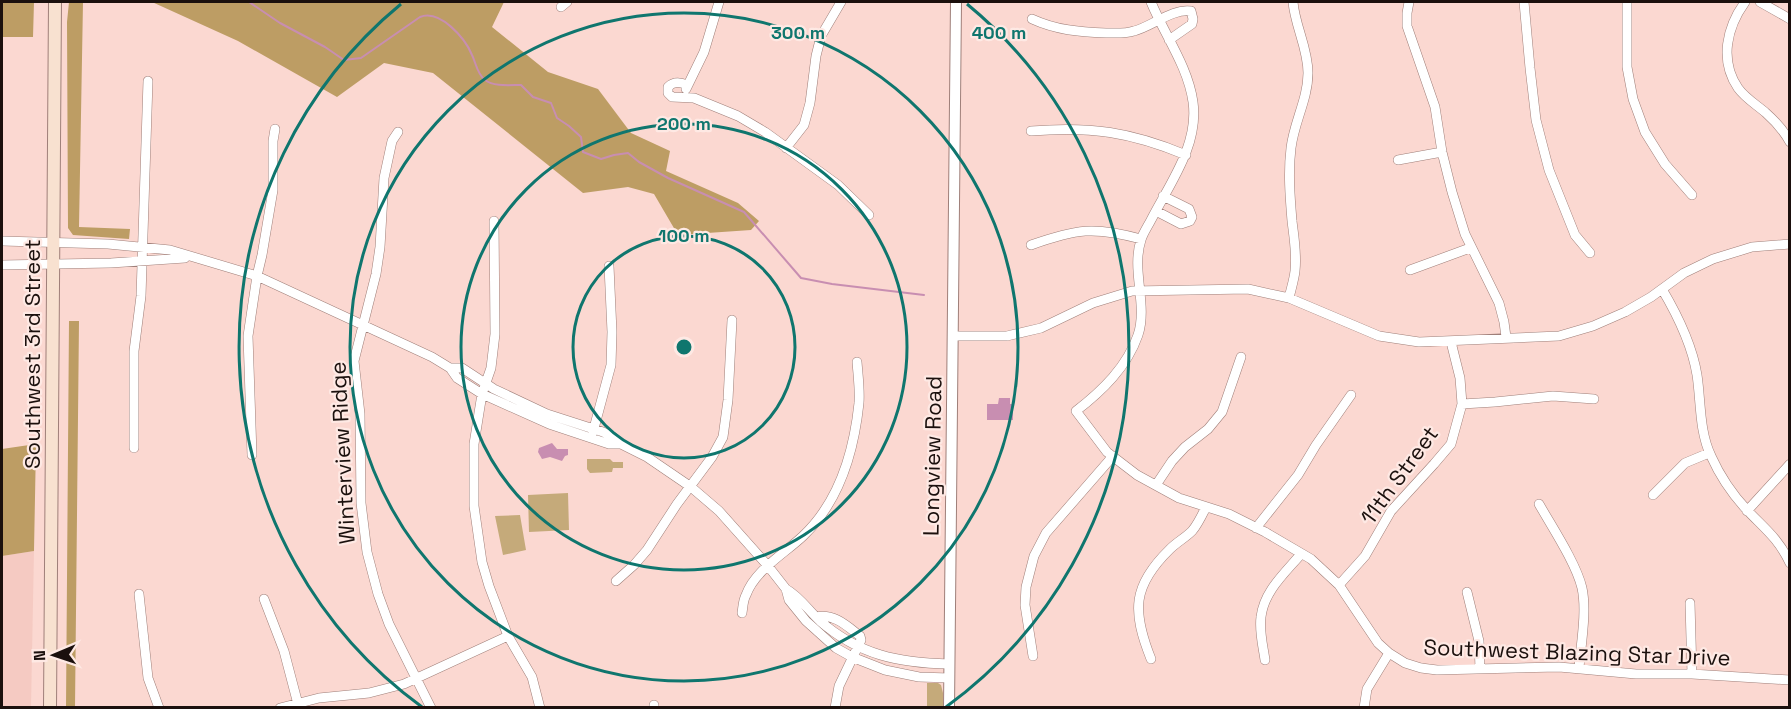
<svg xmlns="http://www.w3.org/2000/svg" width="1791" height="709" font-family="'Space Grotesk',sans-serif">
  <style>
    .built { fill: #f5cac2 }
    .green { fill: #c5aa7a }
    .forest { fill: #bd9d64 }
    .water { fill: #c88eb1 }
    .lines { fill: none; stroke-linecap: round; stroke-linejoin: round }
    .stream { stroke: #c88eb1; stroke-width: 2 }
    .minor-casing { stroke: #9f7f79; stroke-width: 10 }
    .tertiary-casing { stroke: #9f7f79; stroke-width: 12 }
    .secondary-casing { stroke: #9f7f79; stroke-width: 14 }
    .minor { stroke: #fff; stroke-width: 9 }
    .tertiary { stroke: #fff; stroke-width: 10 }
    .secondary { stroke: #f8e1d0; stroke-width: 12 }
    .ring { fill: none; stroke: #0f766e; stroke-width: 3 }
    .labels { text-anchor: middle; stroke-width: 4.5; stroke-linejoin: round; paint-order: stroke }
    .street-label { font-size: 22px; fill: #1b100d; stroke: #fee9e4 }
    .centre { fill: #0f766e; stroke: #fee9e4; stroke-width: 3 }
    .ring-label { font-size: 18px; text-anchor: middle; font-weight: bold; fill: #0f766e; stroke: #fee9e4; stroke-width: 4.5; stroke-linejoin: round; paint-order: stroke }
  </style>
  <rect width="100%" height="100%" fill="#fbd8d1"/>
  <!-- built -->
  <path class="built" d="M34,551L31,707L2,708V556Z"/>
  <!-- green -->
  <path class="green" d="M587,459H610L613,462H623V468H613L612,472L590,473L587,469Z
    M568,493L569,530L529,532L528,495Z
    M520,515L526,550L503,555L495,516Z
    M927,683H938L941,685L943,693V707H927Z"/>
  <!-- forest -->
  <path class="forest" d="M2,2H34L33,37H2Z
    M69,2H83L79,227L130,229L129,239L73,235L68,228L67,22Z
    M152,2H504L492,27L548,72L598,89L631,133L670,151L666,171L738,203L759,221L751,230L678,235L654,194L628,187L583,193L433,73L384,63L337,97L238,41Z
    M69,321H79L75,708L66,707Z
    M36,444L34,551L2,556V449Z"/>
  <!-- water -->
  <path class="water" d="M999,398H1010V404H1013V420H987V404H998Z
    M552,443L557,449H568V455L565,456L562,461L550,457L542,459L538,452L539,448Z"/>
  <g class="lines">
    <!-- stream -->
    <path class="stream" d="M249,2L280,23L325,47L344,60L361,58L420,17C440,9 465,38 472,55C476,63 477,74 485,80C494,87 510,85 521,85L533,97L551,103L557,118L569,126L581,137L583,152L601,159L614,155L628,153L639,162L668,178L744,212L801,278L832,284L924,295"/>
    <defs>
      <path id="minor" d="M1151,2C1164,34 1188,66 1193,102C1199,145 1170,183 1151,220C1148,226 1143,233 1141,240C1131,270 1148,305 1138,335C1127,367 1102,391 1076,411L1107,452L1137,475L1179,498L1229,514L1265,532L1311,559L1339,585L1378,643L1389,653L1405,663L1421,668L1437,670L1559,667L1636,674H1692L1790,680
        M1409,2L1407,13V26L1435,107L1442,152L1452,192L1465,234L1499,303L1504,322L1506,337
        M1524,2L1530,68L1536,120L1549,170L1575,235L1590,253
        M1627,2V67L1633,99L1645,132L1665,164L1692,195
        M1745,2C1727,27 1719,60 1738,88C1745,98 1757,105 1766,113C1775,121 1784,131 1790,142
        M1760,2L1790,19
        M561,7L567,2
        M1032,19C1056,30 1079,32 1106,33C1115,33 1125,34 1134,31C1151,27 1173,8 1191,11L1193,19L1192,24L1169,40
        M687,85C680,82 674,81 668,87V93L672,97L694,98L738,116L765,132L838,185L869,215
        M686,89L704,52L719,2
        M1031,131C1090,126 1131,132 1186,155
        M398,132L392,141L384,178L380,247L376,274L354,361L360,414L361,503L367,552L378,594L389,624L431,708
        M786,148L804,125L810,103L816,56L821,36L841,2
        M1398,160L1442,152
        M1156,211L1181,224L1190,221L1192,217L1189,209L1163,196
        M494,221L495,334L491,368L482,394L474,444V506L482,562L489,586L508,636L532,677L540,708
        M2,241L108,244L170,250L257,276L432,357L450,368L457,378L482,394L549,424L609,444H621
        M1031,245C1076,229 1094,226 1141,239
        M2,265L111,263L185,258
        M1410,270L1470,248
        M1662,289C1678,316 1692,344 1697,375C1701,401 1699,431 1711,456C1720,476 1732,494 1747,510C1765,529 1778,538 1790,563
        M1289,298C1291,289 1294,280 1295,271C1297,254 1294,238 1292,221C1290,197 1288,172 1291,148C1294,122 1308,99 1308,73C1308,48 1295,26 1293,2
        M953,336H1007L1041,328L1093,303L1132,291L1248,289L1289,298L1379,336L1419,342L1559,336L1593,326L1625,312L1651,297L1684,273L1713,259L1752,247L1790,244
        M450,368H462L494,389L547,414L603,432L613,437L621,444L647,457L691,487L719,511L768,566L786,589L789,600L806,621L836,648L852,657L885,670L919,677L949,678
        M1462,404L1495,402L1553,396L1594,399
        M593,432L611,365L612,332L609,266
        M134,448V351L141,296L148,81
        M252,455L248,336L257,276L262,255L273,190V141L275,129
        M1156,485L1172,461L1185,447L1208,429L1222,412L1241,357
        M1653,495L1685,463L1709,453
        M1539,504C1552,527 1576,563 1582,588C1587,611 1581,644 1579,668
        M1747,511L1790,464
        M1256,528L1298,475L1316,445L1351,395
        M616,581L634,565L647,550L677,504L712,457L723,437L728,400L732,320
        M1339,585L1365,556L1391,511L1434,464L1451,444L1462,404L1460,378L1451,342
        M786,589C800,597 808,610 820,621C859,655 899,663 949,664
        M1467,592L1479,641L1480,669
        M139,594L148,678L159,708
        M264,599L284,651L299,708
        M1690,603L1692,674
        M742,613C743,607 743,600 746,595C755,570 784,554 803,536C839,502 854,451 859,403C860,390 858,375 857,362
        M816,617C834,613 847,626 860,636L861,640L839,686L835,708
        M1033,656L1025,605L1026,587L1034,556L1046,533L1113,456
        M1151,659C1132,611 1132,586 1170,549C1177,542 1185,538 1192,531C1198,524 1202,515 1206,507
        M1265,660C1263,646 1259,631 1261,617C1264,591 1285,573 1301,554
        M654,705V708
        M280,708L319,698L369,693L404,684L508,636
        M1364,708L1367,689L1389,653"/>
      <path id="tertiary" d="M949,708L956,2"/>
      <path id="secondary" d="M50,708L55,2"/>
    </defs>
    <!-- minor casing -->
    <use href="#minor" class="minor-casing"/>
    <!-- tertiary casing -->
    <use href="#tertiary" class="tertiary-casing"/>
    <!-- secondary casing -->
    <use href="#secondary" class="secondary-casing"/>
    <!-- minor -->
    <use href="#minor" class="minor"/>
    <!-- tertiary -->
    <use href="#tertiary" class="tertiary"/>
    <!-- secondary -->
    <use href="#secondary" class="secondary"/>
  </g>
  <!-- distance rings -->
  <g class="ring">
    <circle cx="684" cy="347" r="111"/>
    <circle cx="684" cy="347" r="223"/>
    <circle cx="684" cy="347" r="334"/>
    <path d="M422 707A445 445 0 0 1 401 4M967 4A445 445 0 0 1 946 707"/>
  </g>
  <g class="labels">
    <!-- street labels -->
    <g class="street-label">
      <text transform="translate(32 354) rotate(-90)" y="8">Southwest 3rd Street</text>
      <text transform="translate(342 453) rotate(-93)" y="8">Winterview Ridge</text>
      <text transform="translate(932 456) rotate(-89)" y="8">Longview Road</text>
      <text transform="translate(1399 475) rotate(-54)" y="8">11th Street</text>
      <text transform="translate(1577 652) rotate(2)" y="8">Southwest Blazing Star Drive</text>
    </g>
  </g>
  <circle cx="684" cy="347" r="9" class="centre"/>
  <g class="ring-label">
    <text x="999" y="39">400 m</text>
    <text x="798" y="39">300 m</text>
    <text x="684" y="130">200 m</text>
    <text x="684" y="242">100 m</text>
  </g>
  <!-- border -->
  <rect width="1791" height="709" fill="none" stroke="#1b100d" stroke-width="6"/>
  <!-- north arrow -->
  <g transform="translate(54 655) rotate(268)" stroke="#fee9e4" stroke-width="4.5" paint-order="stroke">
  <path d="M0-4.5L10 22L0 15L-10 22Z" fill="#1b100d"/>
  <text y="-9" font-size="16" font-weight="bold" text-anchor="middle" fill="#1b100d">N</text>
  </g>
</svg>
